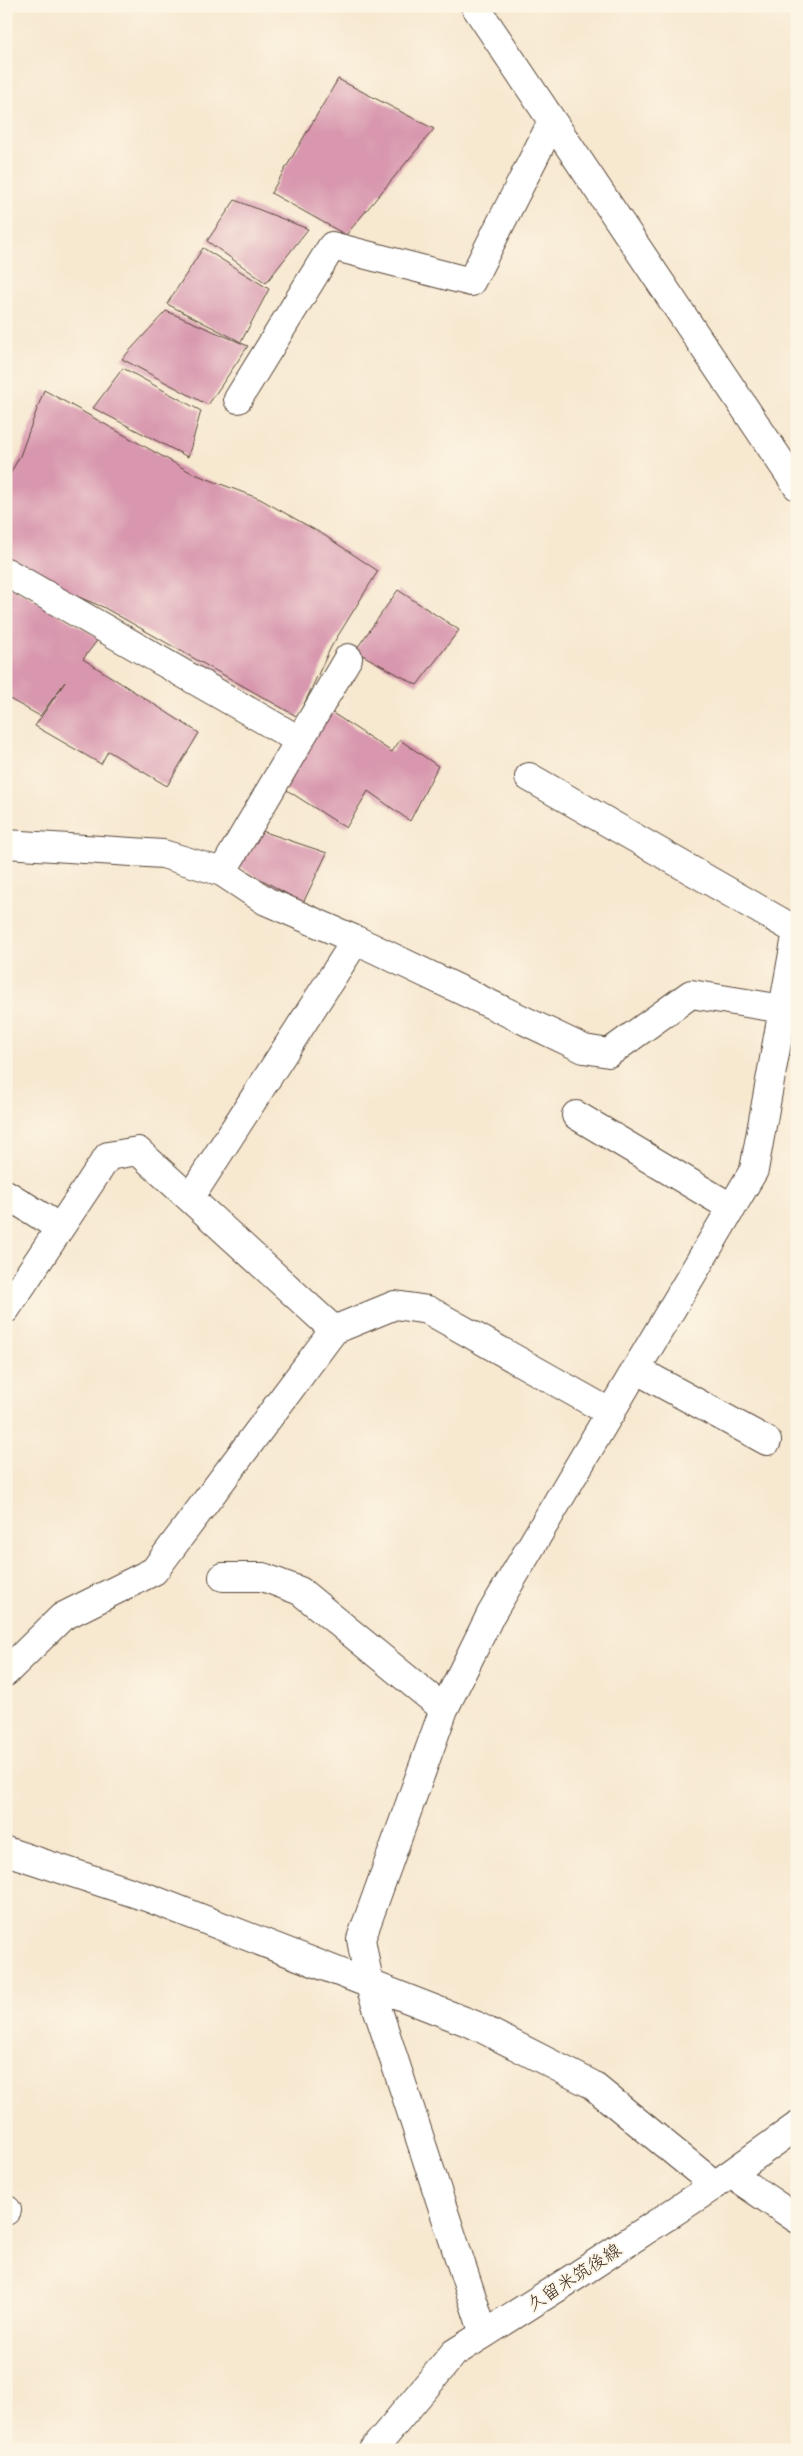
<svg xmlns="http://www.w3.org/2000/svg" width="803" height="2456" font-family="Dekko,'Klee One',sans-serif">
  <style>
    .building { fill: #d897ae }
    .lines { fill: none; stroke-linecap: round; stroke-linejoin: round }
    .minor-casing { stroke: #574639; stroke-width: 30 }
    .major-casing { stroke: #574639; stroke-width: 30 }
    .minor { stroke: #fff; stroke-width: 28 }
    .major { stroke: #fff; stroke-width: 28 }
    .labels { text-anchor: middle; stroke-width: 4; stroke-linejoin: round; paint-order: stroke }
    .street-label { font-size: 18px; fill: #3b2a1e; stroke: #fcf5e5 }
  </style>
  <rect width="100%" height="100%" fill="#fcf5e5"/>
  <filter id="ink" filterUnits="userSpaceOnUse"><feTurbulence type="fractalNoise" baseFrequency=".02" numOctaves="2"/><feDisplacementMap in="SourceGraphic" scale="10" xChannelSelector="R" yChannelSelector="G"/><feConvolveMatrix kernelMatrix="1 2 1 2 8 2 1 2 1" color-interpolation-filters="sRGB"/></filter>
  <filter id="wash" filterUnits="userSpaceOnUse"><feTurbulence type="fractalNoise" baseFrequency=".0096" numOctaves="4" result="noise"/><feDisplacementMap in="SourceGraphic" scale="20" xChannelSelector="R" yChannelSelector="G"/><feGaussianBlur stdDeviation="1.12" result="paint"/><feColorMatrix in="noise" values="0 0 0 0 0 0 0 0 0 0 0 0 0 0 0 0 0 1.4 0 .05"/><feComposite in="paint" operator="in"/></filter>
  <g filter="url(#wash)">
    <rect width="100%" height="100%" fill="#f7e8d0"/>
    <g id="blocks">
      <!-- building -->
      <path class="building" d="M338,79L434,129L346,235L271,193Z
        M235,200L308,229L266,283L207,241Z
        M203,248L269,289L241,342L167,304Z
        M166,311L248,346L208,405L122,359Z
        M123,368L201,411L188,457L93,408Z
        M44,390L192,473L260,499L324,535L378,571L331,647L298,717L103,607L44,583L6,562V481L20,456Z
        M6,584L99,638L83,659L199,733L167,786L108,751L101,764L35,726L65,682L40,716L6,697Z
        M398,590L459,630L417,685L355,651Z
        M328,710L392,752L400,740L438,766L410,821L368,791L346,828L282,787Z
        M262,831L327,853L303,903L236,865Z"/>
    </g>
  </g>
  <g filter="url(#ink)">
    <use href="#blocks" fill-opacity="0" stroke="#574639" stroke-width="1"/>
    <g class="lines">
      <defs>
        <path id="minor" d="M475,6L797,486
          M238,399L332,246L471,282L552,122
          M6,572L299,740
          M529,777L797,931
          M6,844L163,854L222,872L266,901L356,940L190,1198
          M222,872L348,658
          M356,940L584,1049L609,1053L691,994L783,1009
          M576,1115L732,1208
          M6,1194L60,1228
          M6,1309L108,1156L138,1151L334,1330L395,1305L428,1310L611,1413
          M637,1370L767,1441
          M223,1577H263L300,1591L444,1709
          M6,1672L62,1617L154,1571L334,1330
          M6,1851L149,1898L475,2025L591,2084L715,2185
          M731,2174L797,2219
          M6,2211L7,2210
          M484,2334L369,1983L361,1939L444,1709L491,1614L754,1170L797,931"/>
        <path id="major" d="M373,2450L454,2353L576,2276L715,2185L797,2126"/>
      </defs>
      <!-- minor casing -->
      <use href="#minor" class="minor-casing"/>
      <!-- major casing -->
      <use href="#major" class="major-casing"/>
      <!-- minor -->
      <use href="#minor" class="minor"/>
      <!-- major -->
      <use href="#major" class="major"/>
    </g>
  </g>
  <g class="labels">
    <!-- street labels -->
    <g class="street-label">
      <text transform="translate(574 2277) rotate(-33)" y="6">久留米筑後線</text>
    </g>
  </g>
  <!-- margin -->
  <rect width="803" height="2456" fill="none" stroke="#fcf5e5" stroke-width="25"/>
</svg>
